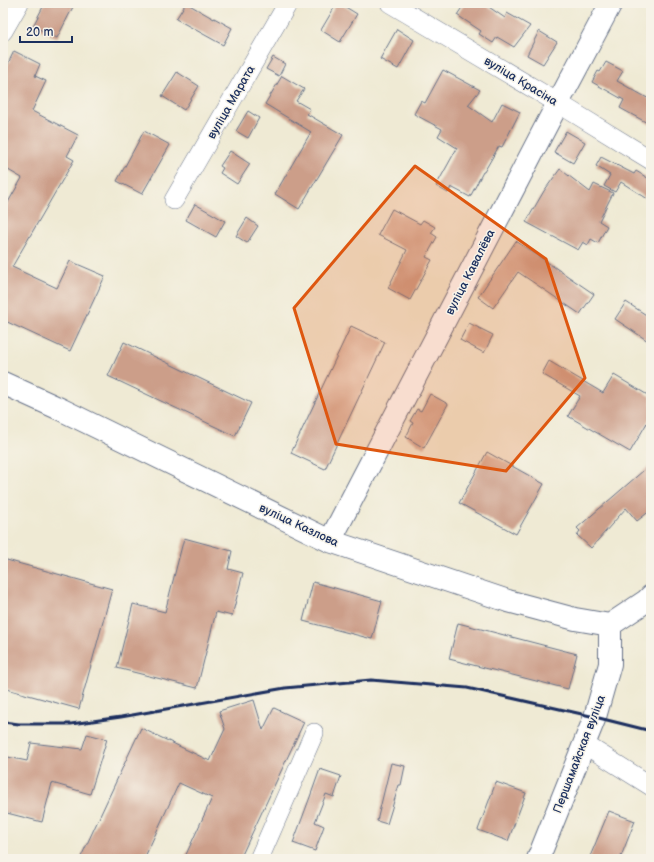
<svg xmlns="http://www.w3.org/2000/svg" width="654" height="862" font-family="'Balsamiq Sans',sans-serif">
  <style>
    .building { fill: #cc9e89 }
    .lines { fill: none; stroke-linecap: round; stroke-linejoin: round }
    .street-casing { stroke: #657087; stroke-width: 20 }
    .secondary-casing { stroke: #657087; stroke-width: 24 }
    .street { stroke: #fff; stroke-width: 19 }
    .secondary { stroke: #fff; stroke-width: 22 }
    .rail { stroke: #1b2f5e; stroke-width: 3 }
    .marked { fill: #de5710; fill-opacity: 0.2; stroke: #de5710; stroke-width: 3; stroke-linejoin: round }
    .labels { text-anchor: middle; stroke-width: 3; stroke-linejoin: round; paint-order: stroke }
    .street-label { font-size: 12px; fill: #1b2f5e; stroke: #f7f3e8 }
  </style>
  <rect width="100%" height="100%" fill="#f7f3e8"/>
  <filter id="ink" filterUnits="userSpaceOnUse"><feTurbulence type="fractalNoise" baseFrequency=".025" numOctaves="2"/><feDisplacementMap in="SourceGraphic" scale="8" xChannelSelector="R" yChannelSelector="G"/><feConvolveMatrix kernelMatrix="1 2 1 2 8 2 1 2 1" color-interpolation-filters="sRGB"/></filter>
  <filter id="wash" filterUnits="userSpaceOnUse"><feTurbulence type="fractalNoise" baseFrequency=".012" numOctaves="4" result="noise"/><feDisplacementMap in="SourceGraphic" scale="16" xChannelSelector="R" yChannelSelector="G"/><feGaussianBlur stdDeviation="0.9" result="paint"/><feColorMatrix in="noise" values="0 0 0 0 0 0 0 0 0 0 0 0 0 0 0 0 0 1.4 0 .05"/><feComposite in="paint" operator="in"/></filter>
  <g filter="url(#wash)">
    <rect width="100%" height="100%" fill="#efead4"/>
    <g id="blocks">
      <!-- building -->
      <path class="building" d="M45,3H75L57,38L33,26Z
        M186,3L214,19V18L232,28L223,45L176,19Z
        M337,3H339L357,14L340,42L321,30Z
        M465,3H483L505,18L507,13L530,26L514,47L497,37L493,43L479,34L481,31L457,15Z
        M397,29L414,40L398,69L380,59Z
        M539,31L557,42L543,64L527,55Z
        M14,51L40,64L35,76L46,81L32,111L78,135L67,156L74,160L12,267L57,288L70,261L105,276L70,351L3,320V211L22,178L3,167V74Z
        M273,57L285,64L279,76L266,69Z
        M606,62L623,71L617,81L651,100V125L620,108L624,100L592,82L598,71L600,72Z
        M443,70L480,90L468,105L492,122L502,103L520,112L502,147L499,146L484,172H483L470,197L451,187L448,193L436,186L457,148L438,136L442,129L414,114L421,101L425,103Z
        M177,72L199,86L184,110L162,96Z
        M282,76L304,89L296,101L310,109L307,114L343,135L299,209L275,194L311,132L265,104Z
        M248,111L259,118L248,138L236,131Z
        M144,131L170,145L142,194L117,181Z
        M566,131L585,142L573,163L554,152Z
        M230,151L250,164L237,184L220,173L223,168L220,166Z
        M601,157L634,174L636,171L651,180V201L621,182L615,192L604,186L610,175L596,166Z
        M560,169L590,192L594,184L613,193L599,221L607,226L598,243L591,239L588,245L583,242L578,250L526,222L544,191Z
        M195,204L225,221L216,237L186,220Z
        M392,209L420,224L423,220L435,227L431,233L437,237L426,257L432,260L410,300L388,288L407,250L378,235Z
        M247,218L258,226L247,243L236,236Z
        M516,241L594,294L580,314L518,272L493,308L478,297Z
        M626,302L651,318V343L615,319Z
        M469,323L493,335L484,353L460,340Z
        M351,326L385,342L325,469L291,453Z
        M124,342L251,403L235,436L108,376Z
        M549,361L603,393L614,375L651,397V416L630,452L568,416L580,396L542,374Z
        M430,394L448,404L424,448L406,437L413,423L410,421L417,409L421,411Z
        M487,452L544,484L516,534L459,503Z
        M651,464V510L637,521L626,508L591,548L577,535L580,531L577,528Z
        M184,538L232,551L228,569L243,573L232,616L216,612L197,688L117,668L133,604L165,612Z
        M3,559L112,589L79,709L3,688Z
        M313,582L382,601L372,639L303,621Z
        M458,623L577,654L568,689L449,659Z
        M254,700L263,730L274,708L304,722L240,859H184L212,798L179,783L144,859H80L141,728L210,761L225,729L219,711Z
        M87,734L107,739L90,794L52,783L42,822L3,812V756L27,761L31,743L82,749Z
        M391,763L405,766L401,785H399L387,824L377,821Z
        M320,769L341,776L334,797L326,794L315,822L324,826L315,851L293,843L310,797Z
        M496,782L526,793L508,841L478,830Z
        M609,811L635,821L620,859H589Z"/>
    </g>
  </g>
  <g filter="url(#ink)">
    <use href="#blocks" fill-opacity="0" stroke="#657087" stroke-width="1"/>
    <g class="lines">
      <defs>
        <path id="street" d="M390,3L558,103L651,160
          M3,31L19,3
          M174,200L288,3
          M584,744L651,786
          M259,859L314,733"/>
        <path id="secondary" d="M3,383L60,409L330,541L508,601L575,619L610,625
          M330,541L558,103L611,3
          M610,625L646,601L651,596
          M538,859L595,717L610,664V625"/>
      </defs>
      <!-- street casing -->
      <use href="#street" class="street-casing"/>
      <!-- secondary casing -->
      <use href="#secondary" class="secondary-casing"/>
      <!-- street -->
      <use href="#street" class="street"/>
      <!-- secondary -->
      <use href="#secondary" class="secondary"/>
      <!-- rail -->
      <path class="rail" d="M3,722L19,724H71L121,717L285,688L371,680L467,688L595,717L651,731"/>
    </g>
  </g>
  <!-- marked area -->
  <path class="marked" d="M415,166L546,259L585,378L506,471L336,444L294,308Z"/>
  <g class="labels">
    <!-- street labels -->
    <g class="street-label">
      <text transform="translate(521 81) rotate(31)" y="4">вуліца Красіна</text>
      <text transform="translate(231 102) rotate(-60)" y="4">вуліца Марата</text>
      <text transform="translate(470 272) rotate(-63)" y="4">вуліца Кавалёва</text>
      <text transform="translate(299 525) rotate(25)" y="4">вуліца Казлова</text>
      <text transform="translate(579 754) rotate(-69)" y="4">Першамайская вуліца</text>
    </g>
  </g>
  <!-- margin -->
  <rect width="654" height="862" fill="none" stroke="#f7f3e8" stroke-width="16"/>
  <!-- scale -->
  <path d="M20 36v6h52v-6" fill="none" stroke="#1b2f5e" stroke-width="2"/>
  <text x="26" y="36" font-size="12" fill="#1b2f5e" stroke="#f7f3e8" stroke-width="3" paint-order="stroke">20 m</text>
</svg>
